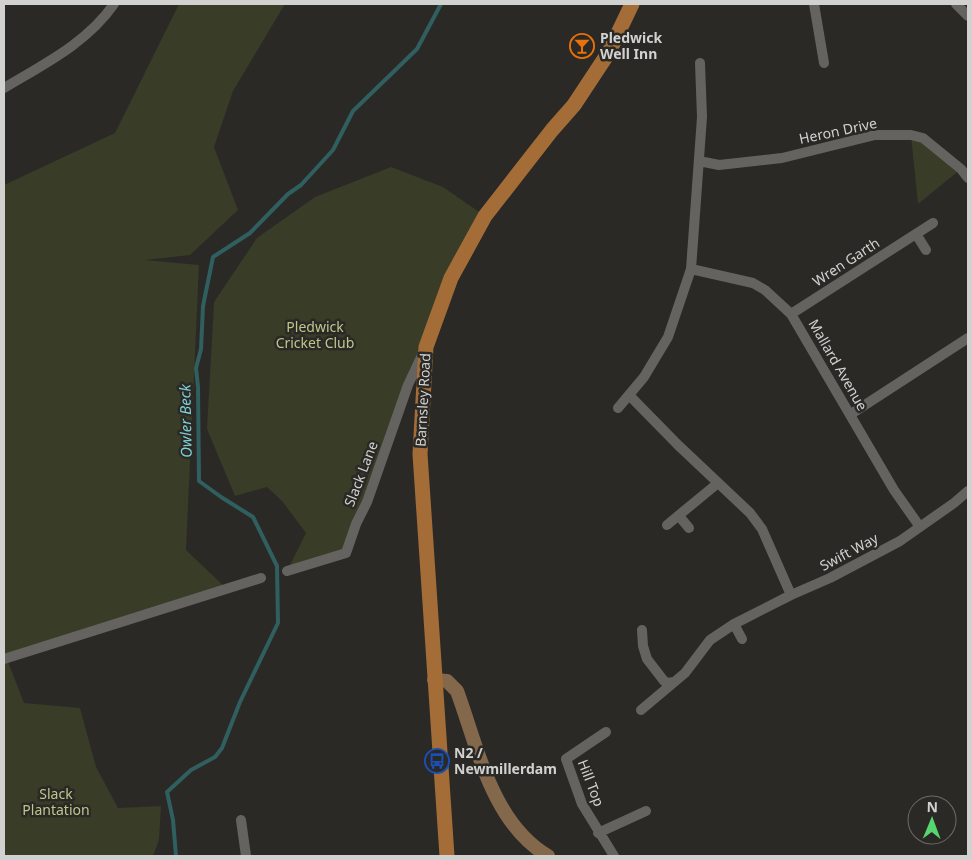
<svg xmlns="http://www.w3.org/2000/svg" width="972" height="860" font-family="'Noto Sans',sans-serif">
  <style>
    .green { fill: #393c27 }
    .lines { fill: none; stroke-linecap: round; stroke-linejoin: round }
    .stream { stroke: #305f5f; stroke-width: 4 }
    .street { stroke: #646360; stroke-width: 10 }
    .secondary { stroke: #84684c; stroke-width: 14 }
    .primary { stroke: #a46d38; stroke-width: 15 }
    .labels { text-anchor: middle; stroke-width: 5; stroke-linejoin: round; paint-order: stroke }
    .poi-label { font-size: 14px; font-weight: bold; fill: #d1d1cf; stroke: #2a2926; text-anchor: start }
    .street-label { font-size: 14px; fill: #d1d1cf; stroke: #2a2926 }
    .park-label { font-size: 14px; fill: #bec78b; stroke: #2a2926 }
    .water-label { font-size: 15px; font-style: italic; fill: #7ed1d2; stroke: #2a2926 }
  </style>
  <rect width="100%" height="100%" fill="#2a2926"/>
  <!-- green -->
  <path class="green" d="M179,4H285L233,91L214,147L238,210L190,255L145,260L199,265L186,550L227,589L7,659L24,703L80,708L96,767L118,808L161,806L159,840L153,856H4V185L115,133Z
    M911,135L961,169L918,204Z
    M391,167L443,187L485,216L451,278L346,553L287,571L306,533L282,501L267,487L235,496L207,429L214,302L257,238L315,197Z"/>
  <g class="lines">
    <!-- stream -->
    <path class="stream" d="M176,856L173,820L167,792L191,770L215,757L222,748L240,702L278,623L277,566L253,517L221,497L199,481L198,387L196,368L201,349L203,306L213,257L250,233L288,194L301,185L333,150L353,111L417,49L441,4"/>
    <!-- street -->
    <path class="street" d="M814,4L824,63
      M956,4L968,16
      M4,88C44,64 87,43 114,4
      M699,161L719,165L782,158L875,135H911L923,138L961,169L968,178
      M916,234L926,250
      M691,269L753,283L765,290L791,314L894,490L920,527
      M791,314L933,223
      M629,395L678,445L750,513L762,529L791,595
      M618,408L644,377L668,337L691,269L702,117L700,63
      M851,414L968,338
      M679,516L689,528
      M667,525L718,483
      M287,571L346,553L356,524L367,502L408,385L423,353
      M734,624L742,639
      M642,630L643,646L647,659L664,681L668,683L674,682
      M4,659L261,578
      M641,710L685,673L710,640L734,624L791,595L830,578L900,541L954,503L968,491
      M606,732L566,759L582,804L614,856
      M241,820L246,856
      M598,833L646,811"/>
    <!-- secondary -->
    <path class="secondary" d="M434,680L447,681L457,691C478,748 492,823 548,856"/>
    <!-- primary -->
    <path class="primary" d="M447,856L420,454L426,347L451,278L485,216L552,130L574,105L609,52L632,4"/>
  </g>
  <!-- icons -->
  <defs>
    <symbol id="bar-ring" viewBox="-11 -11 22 22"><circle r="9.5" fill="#2a2926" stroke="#e8710a" stroke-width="1.5"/><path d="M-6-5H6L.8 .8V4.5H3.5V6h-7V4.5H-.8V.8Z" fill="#e8710a"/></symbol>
    <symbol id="bus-ring" viewBox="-11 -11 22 22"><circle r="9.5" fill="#2a2926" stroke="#1a4fb4" stroke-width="1.5"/><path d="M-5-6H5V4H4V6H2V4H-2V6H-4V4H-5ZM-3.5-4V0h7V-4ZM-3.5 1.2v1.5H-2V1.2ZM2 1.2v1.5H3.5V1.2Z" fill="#1a4fb4"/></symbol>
  </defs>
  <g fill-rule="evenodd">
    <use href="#bar-ring" x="568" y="32" width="28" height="28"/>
    <use href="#bus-ring" x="423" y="747" width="28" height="28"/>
  </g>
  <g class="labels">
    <!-- poi labels -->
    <g class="poi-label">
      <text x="600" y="43">Pledwick<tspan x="600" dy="16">Well Inn</tspan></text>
      <text x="454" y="758">N2 /<tspan x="454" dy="16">Newmillerdam</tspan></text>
    </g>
    <!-- street labels -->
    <g class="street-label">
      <text transform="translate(838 131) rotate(-12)" y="5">Heron Drive</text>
      <text transform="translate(846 262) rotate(-33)" y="5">Wren Garth</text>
      <text transform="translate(838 365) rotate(60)" y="5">Mallard Avenue</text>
      <text transform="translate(423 400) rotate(-87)" y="5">Barnsley Road</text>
      <text transform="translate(361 474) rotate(-69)" y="5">Slack Lane</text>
      <text transform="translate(849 552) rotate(-28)" y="5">Swift Way</text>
      <text transform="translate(591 783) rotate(69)" y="5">Hill Top</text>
    </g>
    <!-- park labels -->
    <g class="park-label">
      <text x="315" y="332">Pledwick<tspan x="315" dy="16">Cricket Club</tspan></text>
      <text x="56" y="799">Slack<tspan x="56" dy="16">Plantation</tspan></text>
    </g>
    <!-- water labels -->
    <g class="water-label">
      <text transform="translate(186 421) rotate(-91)" y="5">Owler Beck</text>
    </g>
  </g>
  <!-- border -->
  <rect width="972" height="860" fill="none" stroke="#d1d1cf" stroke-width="10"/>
  <!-- north arrow -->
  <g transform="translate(932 820) rotate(1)"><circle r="24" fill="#2a2926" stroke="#6d6c6a"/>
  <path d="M0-4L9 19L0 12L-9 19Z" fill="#57d570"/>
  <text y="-8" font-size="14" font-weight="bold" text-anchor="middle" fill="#d1d1cf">N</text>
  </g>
</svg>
